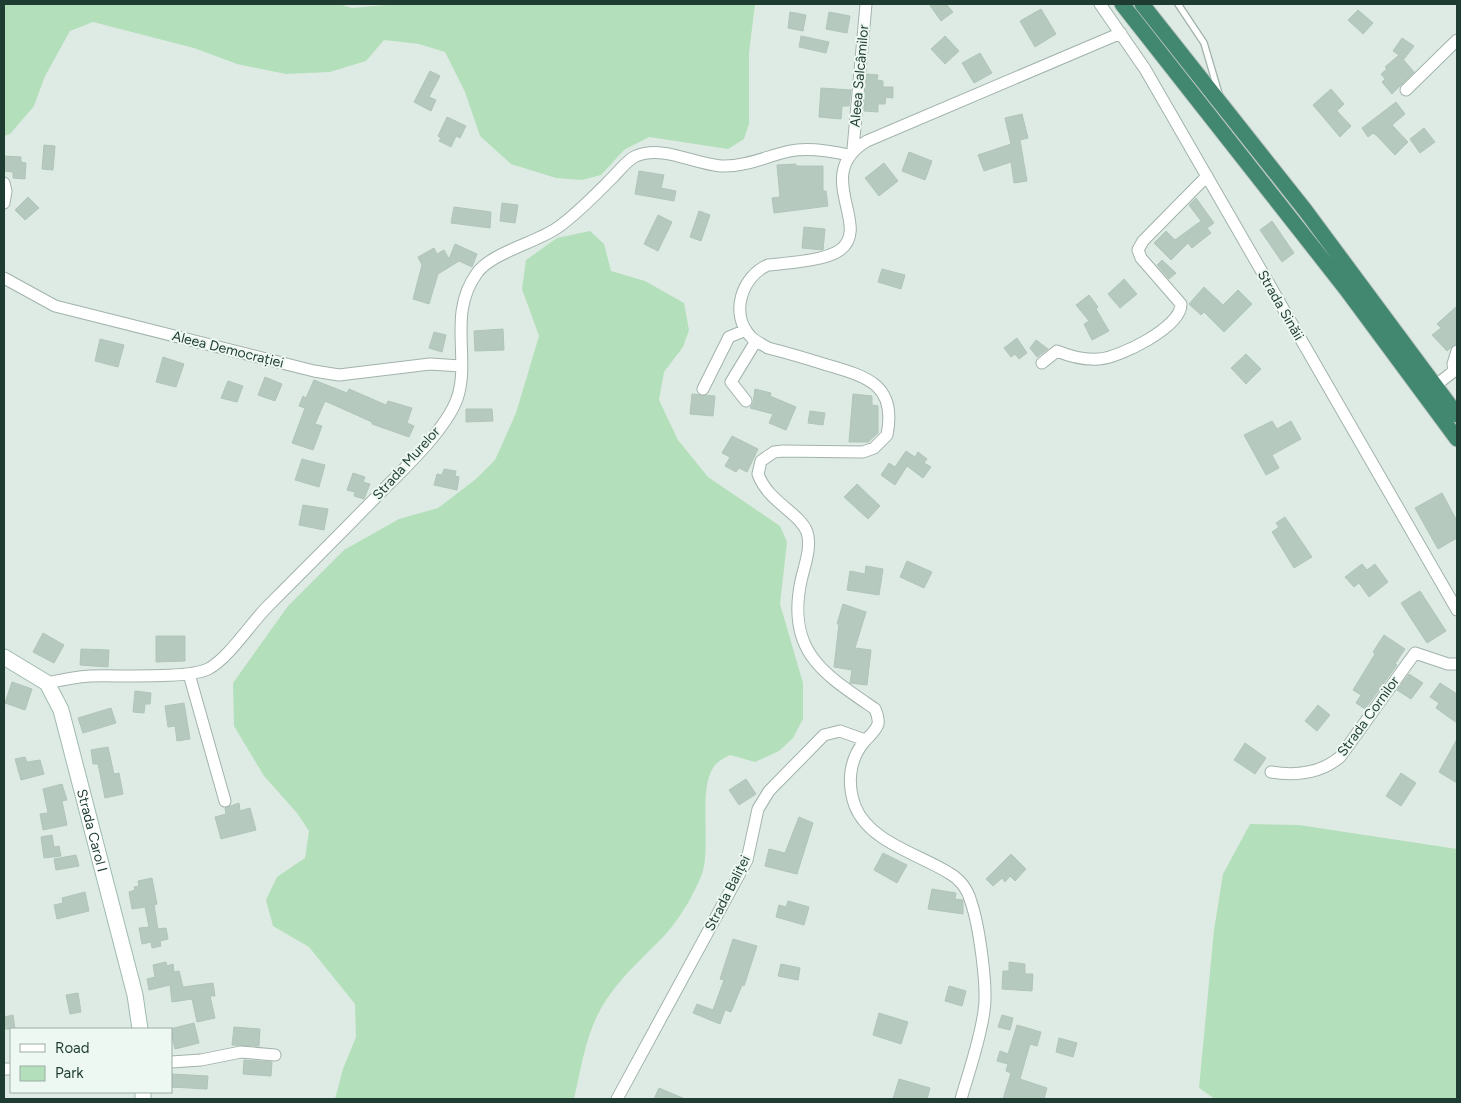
<svg xmlns="http://www.w3.org/2000/svg" width="1461" height="1103" font-family="Figtree,sans-serif">
  <style>
    .green { fill: #b4dfbb }
    .building { fill: #b6c9bf; stroke: #b0c5ba }
    .lines { fill: none; stroke-linecap: round; stroke-linejoin: round }
    .service-casing { stroke: #a1b3ab; stroke-width: 8 }
    .minor-casing { stroke: #a1b3ab; stroke-width: 13 }
    .secondary-casing { stroke: #9ebbae; stroke-width: 17 }
    .trunk-casing { stroke: #c0c8c5; stroke-width: 17 }
    .service { stroke: #fff; stroke-width: 5.5 }
    .minor { stroke: #fff; stroke-width: 11 }
    .secondary { stroke: #fff; stroke-width: 15 }
    .trunk { stroke: #428871; stroke-width: 15 }
    .labels { text-anchor: middle; stroke-width: 4; stroke-linejoin: round; paint-order: stroke }
    .street-label { font-size: 14px; fill: #1e3c31; stroke: #eef8f2 }
  </style>
  <rect width="100%" height="100%" fill="#deebe4"/>
  <!-- green -->
  <path class="green" d="M4,4H339L352,8L397,4H755L749,53V124L744,139L728,149L649,137L624,150L601,175L582,180L556,178L511,164L480,136L465,92L445,52L419,44L384,40L366,61L330,72L286,74L237,64L194,48L93,22L70,31L45,76L34,106L10,134L4,136Z
    M590,231L604,244L611,271L645,281L684,303L689,330L683,347L664,372L659,400L678,440L708,477L780,526L787,542L780,604L803,683V719L793,738L779,751L755,762L730,755C726,757 720,760 717,763C696,783 712,846 702,874C693,896 681,917 665,935C643,958 619,978 603,1005C586,1033 581,1068 574,1099H335L343,1069L356,1037L355,1004L309,947L273,926L266,900L277,877L305,858L309,831L297,813L264,776L234,726L233,683L288,606L344,550L399,519L438,508L476,479L495,460L516,413L539,336L522,289L526,260L557,238Z
    M1250,824L1299,825L1457,849V1099H1215L1199,1088L1214,930L1223,874Z"/>
  <!-- building -->
  <path class="building" d="M929,4H946L953,12L941,21Z
    M1041,9L1056,34L1035,47L1020,21Z
    M1358,10L1373,23L1363,34L1348,20Z
    M790,12L806,15L803,31L788,28Z
    M829,12L850,16L847,33L826,29Z
    M801,36L829,42L826,53L799,47Z
    M945,36L959,51L945,64L931,49Z
    M1402,38L1414,46L1404,59L1401,57L1414,72L1392,94L1382,82L1385,79L1381,74L1387,69L1385,67L1399,55L1393,51Z
    M980,53L992,73L974,83L962,63Z
    M430,71L440,76L429,97L436,100L431,111L414,102Z
    M867,74L878,75L877,80L883,81V87H893V98L886,97L885,104H878V112L864,111Z
    M821,88L851,90L849,106H842L841,119L819,117Z
    M1331,89L1344,104L1337,111L1351,126L1340,137L1313,105Z
    M1396,102L1405,114L1392,125L1408,142L1395,155L1377,136L1373,133L1368,137L1362,128Z
    M1022,114L1028,138L1020,140L1027,181L1014,183L1011,162L984,171L978,155L1011,144L1005,118Z
    M447,117L466,126L460,138L456,136L451,147L439,141L441,138L438,136Z
    M1424,128L1435,142L1420,153L1410,139Z
    M44,145L55,146L53,170L42,169Z
    M909,152L932,161L925,180L902,171Z
    M4,156L21,157V162L26,163L25,179L13,178V172L4,171Z
    M884,163L898,181L879,196L865,178Z
    M796,164V166H823V191H826L828,206L774,213L772,198L780,197L777,165Z
    M639,171L664,175L661,188L676,191L674,201L635,194Z
    M28,197L39,208L25,220L15,210Z
    M1196,198L1214,223L1207,228L1211,233L1192,248L1188,243L1171,260L1154,243L1166,231L1175,240L1201,221L1189,205Z
    M502,203L518,205L515,223L500,221Z
    M454,207L491,212L490,228L451,223Z
    M699,211L710,215L701,241L690,237Z
    M658,215L672,222L658,251L644,244Z
    M1272,221L1294,253L1282,262L1260,230Z
    M804,227L825,229L823,250L802,248Z
    M455,244L477,254L472,267L459,261L438,274L429,304L413,299L422,265L418,257L434,248L437,254L444,250L449,259Z
    M1162,260L1176,273L1169,279L1157,265Z
    M882,269L905,275L901,289L878,282Z
    M1124,279L1137,294L1120,308L1108,294Z
    M1204,287L1223,305L1238,290L1252,304L1224,332L1204,312L1201,315L1189,304Z
    M1089,295L1098,307L1096,309L1109,331L1092,340L1084,324L1089,321L1076,305Z
    M1457,306V343L1447,351L1432,335L1441,328L1437,324Z
    M503,329L504,350L475,351L474,331Z
    M434,332L446,335L442,352L429,348Z
    M1017,338L1027,353L1019,359L1015,354L1011,357L1004,348Z
    M100,339L124,345L118,367L95,361Z
    M1036,340L1048,349L1037,357L1030,348Z
    M1246,354L1261,369L1246,384L1231,368Z
    M163,357L184,364L176,387L156,382Z
    M265,377L282,384L275,401L258,395Z
    M314,380L347,393L349,389L386,405L388,401L412,408L407,423L414,426L409,437L372,424V422L325,401L315,424L322,426L313,450L292,443L305,408L299,406L303,396L306,398Z
    M228,381L243,386L237,402L221,398Z
    M755,389L771,393L770,396L796,407L786,430L769,423L773,414L750,408L753,403Z
    M692,394L715,396L713,416L690,414Z
    M853,394L872,396V405L878,406V433L868,442H849Z
    M466,409H492L493,421L466,422Z
    M810,411L825,413L823,425L808,423Z
    M1272,421L1277,429L1291,421L1301,439L1272,455L1279,468L1266,475L1244,435Z
    M732,436L758,449L747,472L739,468L736,472L725,466L730,457L722,453Z
    M906,451L915,457L918,452L927,459L924,463L931,467L923,478L907,466L895,485L881,475L889,463L895,467Z
    M302,459L325,465L319,487L295,480Z
    M444,469L456,471L455,476L459,477L457,490L434,485L437,474L442,475Z
    M353,473L365,477L363,482L370,484L364,499L354,496L355,492L347,490Z
    M857,484L880,506L868,519L844,497Z
    M1442,493L1457,521V538L1438,549L1415,508Z
    M303,505L328,509L324,530L299,525Z
    M1285,517L1312,557L1294,568L1272,532L1279,527L1276,523Z
    M907,561L932,572L924,588L900,577Z
    M1362,564L1367,570L1375,564L1388,582L1369,597L1359,583L1354,587L1345,577Z
    M866,566L883,569L879,595L847,590L850,571L865,574Z
    M1420,591L1446,631L1427,643L1401,603Z
    M843,604L866,612L855,648L871,650L867,685L850,683L852,670L834,667L839,624H837Z
    M43,633L64,645L54,663L33,652Z
    M1384,635L1405,649L1395,664L1397,665L1365,709L1356,703L1361,695L1353,690L1375,654L1373,652Z
    M156,636H185V661L156,662Z
    M81,649L109,650L108,667L80,665Z
    M1409,674L1423,683L1411,699L1397,690Z
    M12,682L32,689L25,710L5,703Z
    M1440,683L1457,694V723L1436,708L1439,703L1430,697Z
    M135,691L151,693L150,704H145L144,713L133,712Z
    M184,703L190,739L177,741L175,726L168,727L165,706Z
    M1318,705L1330,715L1317,731L1305,721Z
    M111,708L116,723L83,733L78,718Z
    M1457,739V783L1439,772Z
    M1245,743L1266,758L1255,774L1234,760Z
    M108,747L114,774L119,773L123,794L105,798L98,764H93L91,750Z
    M25,757L27,762L40,760L44,774L21,780L15,759Z
    M1401,773L1416,783L1401,806L1386,796Z
    M746,779L756,794L739,805L729,790Z
    M62,784L67,800L62,801L67,825L43,830L40,814L48,813L43,789Z
    M239,803L240,811L250,808L256,830L221,839L215,817L226,814L225,808Z
    M799,817L813,823L797,874L765,866L769,849L785,853Z
    M52,835L54,847L59,846L61,856L44,858L41,837Z
    M883,853L907,865L897,883L874,870Z
    M1011,854L1026,869L1015,881L1010,876L1005,882L1002,878L993,886L986,879Z
    M76,855L79,866L56,870L54,859Z
    M152,878L157,904L154,905L158,929L166,928L168,939L160,941L161,946L152,948L151,942L142,944L139,928L149,927L145,907L132,909L129,892L135,890L134,887L139,886L138,881Z
    M932,889L956,893L955,899L963,900V914L928,909Z
    M85,892L89,911L57,919L54,905L63,903L62,898Z
    M788,901L809,907L804,925L776,917L779,905L786,907Z
    M733,939L757,946L744,986L742,985L731,1012L725,1010L720,1024L693,1013L697,1004L713,1010L724,980L720,979Z
    M166,962L167,966L173,964L174,972L179,971L183,987L213,983L215,996H210L215,1018L197,1022L192,999L172,1002L170,985L149,990L147,979L155,977L153,965Z
    M1009,962L1025,964V974H1033L1032,991L1002,989L1003,971H1009Z
    M781,964L800,968L798,980L778,976Z
    M949,986L966,991L962,1006L945,1001Z
    M78,993L81,1012L70,1014L66,995Z
    M879,1013L908,1022L901,1044L873,1035Z
    M13,1015L15,1029H4V1017Z
    M1002,1015L1013,1018L1010,1030L998,1027Z
    M194,1023L199,1043L175,1049L170,1029Z
    M1017,1025L1041,1032L1037,1046L1030,1044L1020,1079L1047,1088L1044,1099H1003L1011,1073L1006,1071L1008,1064L997,1061L1000,1051L1008,1054Z
    M234,1027L260,1029L259,1046L232,1045Z
    M1059,1038L1077,1043L1073,1057L1056,1052Z
    M244,1060L272,1062L271,1076L243,1074Z
    M171,1074L208,1076L207,1089L171,1087Z
    M899,1079L930,1088L927,1099H893Z
    M659,1088L685,1099H654Z"/>
  <g class="lines">
    <defs>
      <path id="service" d="M1178,4L1204,43L1219,94"/>
      <path id="minor" d="M1100,4L1145,69L1457,610
        M1406,90L1457,40
        M853,149L866,4
        M4,183L6,191L4,203
        M4,278L55,306L314,371L339,375L430,364L461,366
        M1042,363L1057,351C1071,357 1083,360 1099,359C1119,358 1182,327 1181,304L1141,258L1138,250L1143,241L1207,176
        M1436,385L1454,371L1453,364L1457,351
        M703,389L729,337L746,330
        M746,401L731,382L756,341
        M189,674L225,801
        M47,683C61,680 76,677 90,676C117,675 188,679 208,669C228,659 251,623 268,606C306,568 344,530 382,491C405,468 446,429 457,399C471,359 447,314 477,273C491,253 535,243 557,228C577,214 595,195 613,177C619,171 628,159 636,156C663,145 694,164 721,166C746,167 767,156 790,151C808,147 831,151 849,155
        M1271,772C1296,776 1321,773 1340,757L1415,653L1448,664H1457
        M171,1062L201,1060L241,1052L275,1055
        M4,1069H11
        M617,1099L747,860L758,809L769,791L824,735L840,731L865,740
        M961,1099C969,1071 980,1041 984,1011C988,988 979,925 971,902C968,890 960,879 949,873C919,854 869,842 855,806C847,784 849,760 864,742C869,736 876,731 878,724C879,718 877,714 875,709C824,674 786,652 801,581C804,567 812,547 807,532C799,512 768,502 758,474L761,461L774,452L783,451L863,452L874,448L887,435C897,385 868,377 827,365C808,359 788,353 768,348C762,344 756,342 751,337C729,314 742,276 768,265C787,263 825,261 840,250C873,226 811,174 867,141L1121,33"/>
      <g id="secondary">
        <path id="s1" d="M4,657L47,683L61,710L135,995L140,1029"/>
        <path d="M143,1092V1099"/>
      </g>
      <path id="trunk" d="M1122,4L1346,289L1457,439
        M1142,4L1305,210L1457,415"/>
    </defs>
    <!-- service casing -->
    <use href="#service" class="service-casing"/>
    <!-- minor casing -->
    <use href="#minor" class="minor-casing"/>
    <!-- secondary casing -->
    <use href="#secondary" class="secondary-casing"/>
    <!-- trunk casing -->
    <use href="#trunk" class="trunk-casing"/>
    <!-- service -->
    <use href="#service" class="service"/>
    <!-- minor -->
    <use href="#minor" class="minor"/>
    <!-- secondary -->
    <use href="#secondary" class="secondary"/>
    <!-- trunk -->
    <use href="#trunk" class="trunk"/>
  </g>
  <g class="labels">
    <!-- street labels -->
    <g class="street-label">
      <text transform="translate(859 76) rotate(-85)" y="5">Aleea Salcâmilor</text>
      <text transform="translate(1281 305) rotate(60)" y="5">Strada Sinăii</text>
      <text transform="translate(228 349) rotate(14)" y="5">Aleea Democrației</text>
      <text transform="translate(406 463) rotate(-48)" y="5">Strada Murelor</text>
      <text transform="translate(1368 716) rotate(-54)" y="5">Strada Cornilor</text>
      <text dy="5" stroke="none"><textPath href="#s1" startOffset="205">Strada Carol I</textPath></text>
      <text transform="translate(727 893) rotate(-63)" y="5">Strada Baliței</text>
    </g>
  </g>
  <!-- border -->
  <rect width="1461" height="1103" fill="none" stroke="#1e3c31" stroke-width="10"/>
  <!-- legend -->
  <rect x="10" y="1028" width="162" height="65" fill="#eef8f2" stroke="#9bada5"/>
  <rect x="20" y="1044" width="25" height="8" fill="#ffffff" stroke="#9bada5"/>
  <text x="55" y="1053" font-size="15" fill="#1e3c31">Road</text>
  <rect x="20" y="1066" width="25" height="15" fill="#b4dfbb" stroke="#9bada5"/>
  <text x="55" y="1078" font-size="15" fill="#1e3c31">Park</text>
</svg>
